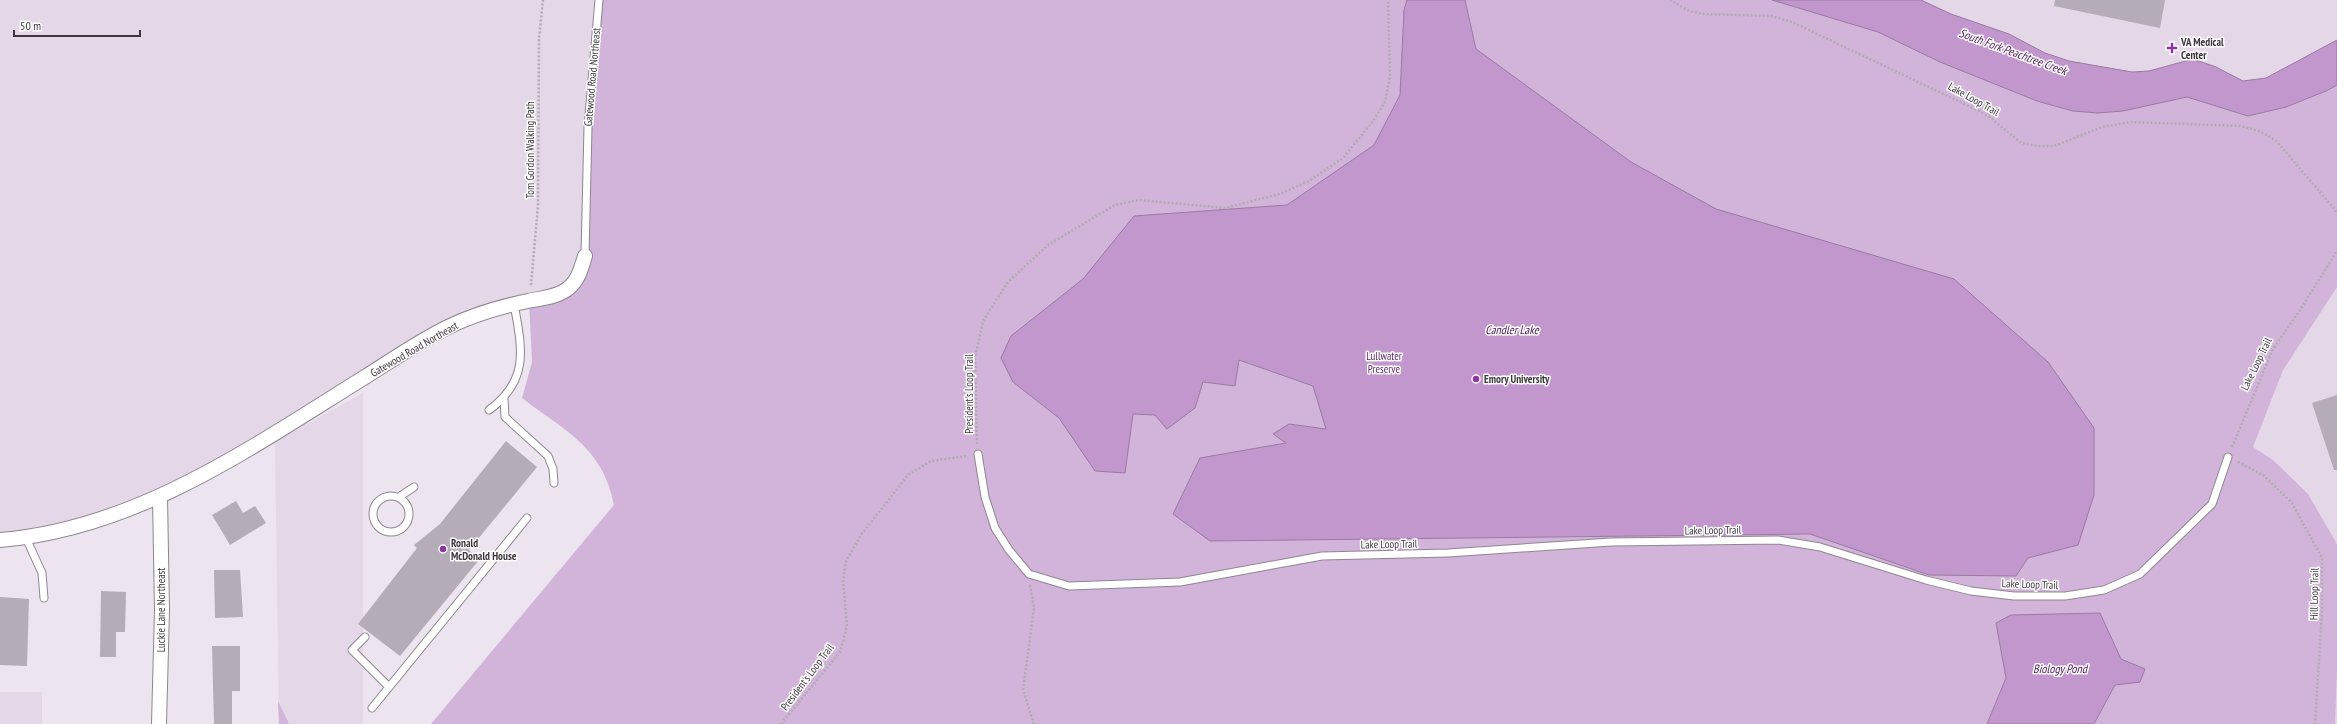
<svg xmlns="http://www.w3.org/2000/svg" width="2337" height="724" font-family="'PT Sans Narrow',sans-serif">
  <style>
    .built { fill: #e4d7e8 }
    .green { fill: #d2b4da }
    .water { fill: #c297cd; stroke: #9a7aa2 }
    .building { fill: #b4acb6 }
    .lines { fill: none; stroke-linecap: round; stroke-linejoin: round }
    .lane-casing { stroke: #8e8690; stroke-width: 9 }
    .street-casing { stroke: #8e8690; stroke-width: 16 }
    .path { stroke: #b2abb3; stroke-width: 2.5; stroke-dasharray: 2 2; stroke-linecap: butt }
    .lane { stroke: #fff; stroke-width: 7 }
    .street { stroke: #fff; stroke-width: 14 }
    .poi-dot { fill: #8d35a2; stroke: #fff; stroke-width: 1.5 }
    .labels { text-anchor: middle; stroke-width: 3; stroke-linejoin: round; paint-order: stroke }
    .poi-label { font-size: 11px; font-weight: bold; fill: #3b373c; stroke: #fff; text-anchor: start }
    .street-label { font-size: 11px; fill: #3b373c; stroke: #fff }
    .park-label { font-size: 11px; fill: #5e2a6b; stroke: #fff }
    .water-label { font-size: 12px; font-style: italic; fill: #4d195a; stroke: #fff }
  </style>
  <rect width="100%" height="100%" fill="#ece4ee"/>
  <!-- built -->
  <path class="built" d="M0,0H1847L1992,55L2236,94L2337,60V724H431L614,505L616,304H514L491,310L160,497L0,540Z
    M1861,0H2337V53L2273,85L2123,81Z
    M363,393V724H279L275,442Z
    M0,692H42V724H0Z"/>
  <!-- green -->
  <path class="green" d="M599,0H1847L1992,55L2236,94L2337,60V287L2283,370L2253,447L2273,460L2308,494L2337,544V671L2335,724H431L614,505C603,447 565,431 522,398L532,362L529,301L567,289L585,256L588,157Z
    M278,701L289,724H279Z"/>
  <!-- water -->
  <path class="water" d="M1407,0H1465L1476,49L1631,162L1716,209L1954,279L2048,362L2094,428V495L2078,545L2028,558L2016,576L1929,575L1810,534L1210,541L1173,514L1200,458L1286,443L1273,434L1289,424L1326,429L1313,386L1239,360L1235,386L1203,382L1195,408L1167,429L1155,415L1133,414L1125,473L1095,471L1059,418L1013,382L1001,358L1011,336L1083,279L1134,216L1287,205L1374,145L1400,95L1404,10Z
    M1772,0H1921L1951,14L2009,34L2045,53L2069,61L2132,72L2149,71L2193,59L2216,67L2243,81L2266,78L2337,40V85L2326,91L2286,107L2248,116L2187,97L2123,111L2098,113L2073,111L2037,101L1940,62L1878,32Z
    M2100,613L2121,659L2145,669L2140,682L2115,685L2094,724H1987L2006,678L1996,623L2011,615Z"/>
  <!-- building -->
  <path class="building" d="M2055,0H2165L2160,28L2054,6Z
    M2337,395V470H2334L2312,403Z
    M506,441L537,467L469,550L479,560L400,656L358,624L417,548L414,545L440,524Z
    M236,501L243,513L255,506L266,523L230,545L212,515Z
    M214,570H240L243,617L215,618Z
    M101,591L126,592L125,632H116V657H100Z
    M0,597L29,599L27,666L0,665Z
    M212,646H240V691H232V724H214Z"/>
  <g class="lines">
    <defs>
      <path id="lane" d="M585,256L588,127L599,0
        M504,399L505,417L548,456L553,469L554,483
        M489,410C530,380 522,348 514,304
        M978,454L985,497L995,528L1009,550L1029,574L1069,586L1180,582L1322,556L1448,553L1611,542L1778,540L1820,547L1926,580L1971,591L2014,596H2065L2104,590L2140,574L2212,504L2228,457
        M373 514a18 18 0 1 1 36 0a18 18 0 1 1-36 0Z
        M399,497L414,487
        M26,538L42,573L44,598
        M365,637L352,650L389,687
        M372,708L527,518"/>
      <path id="street" d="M0,540C137,529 252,447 365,377C392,360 418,342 446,328C472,315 499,307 528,301C541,298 554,298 566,290C578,282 581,269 585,256
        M159,724L162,610L160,497"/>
    </defs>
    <!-- lane casing -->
    <use href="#lane" class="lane-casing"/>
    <!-- street casing -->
    <use href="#street" class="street-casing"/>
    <!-- path -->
    <path class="path" d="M1670,0L1689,11L1704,14L1771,16L1792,22L1977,110L1991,118L2021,143L2038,146H2054L2102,127L2131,122L2240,126C2255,129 2266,133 2278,143L2337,212
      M531,285L538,206L539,38L543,0
      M977,444L975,358L983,321L1008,282L1048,245L1115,205L1139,200L1225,208L1280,194L1309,181L1343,158L1373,121L1385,102L1390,76L1388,0
      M2232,447L2273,349L2300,310L2337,251
      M2238,462L2263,475L2292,503L2322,558V612L2315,724
      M1030,585L1034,608L1023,690L1034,724
      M781,724L840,652L847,626L843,582L846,561L861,535L908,475L931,461L967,456"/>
    <!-- lane -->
    <use href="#lane" class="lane"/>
    <!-- street -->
    <use href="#street" class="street"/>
  </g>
  <!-- markers -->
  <g class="poi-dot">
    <path d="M2170 42h4v4h4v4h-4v4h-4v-4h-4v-4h4z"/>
    <circle cx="1476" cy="379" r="4"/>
    <circle cx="443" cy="549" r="4"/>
  </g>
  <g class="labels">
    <!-- poi labels -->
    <g class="poi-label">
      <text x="2181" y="46">VA Medical<tspan x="2181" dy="13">Center</tspan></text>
      <text x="1484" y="383">Emory University</text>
      <text x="451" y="547">Ronald<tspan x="451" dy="13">McDonald House</tspan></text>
    </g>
    <!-- street labels -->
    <g class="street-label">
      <text transform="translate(592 77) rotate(-85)" y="4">Gatewood Road Northeast</text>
      <text transform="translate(1974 99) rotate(29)" y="4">Lake Loop Trail</text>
      <text transform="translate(530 150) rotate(-90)" y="4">Tom Gordon Walking Path</text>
      <text transform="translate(414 349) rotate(-30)" y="4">Gatewood Road Northeast</text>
      <text transform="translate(2256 364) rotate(-64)" y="4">Lake Loop Trail</text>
      <text transform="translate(969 394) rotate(-90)" y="4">President's Loop Trail</text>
      <text transform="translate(1713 530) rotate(-1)" y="4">Lake Loop Trail</text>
      <text transform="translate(1389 544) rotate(-1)" y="4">Lake Loop Trail</text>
      <text transform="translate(2030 584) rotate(2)" y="4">Lake Loop Trail</text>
      <text transform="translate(2314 594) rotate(-89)" y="4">Hill Loop Trail</text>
      <text transform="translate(161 610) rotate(-90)" y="4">Luckie Lane Northeast</text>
      <text transform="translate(807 677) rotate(-53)" y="4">President's Loop Trail</text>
    </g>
    <!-- park labels -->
    <g class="park-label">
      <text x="1384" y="360">Lullwater<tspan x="1384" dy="13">Preserve</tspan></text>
    </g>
    <!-- water labels -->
    <g class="water-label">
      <text transform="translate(2013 52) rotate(20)" y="4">South Fork Peachtree Creek</text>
      <text x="1512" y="334">Candler Lake</text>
      <text x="2060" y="673">Biology Pond</text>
    </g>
  </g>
  <!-- scale -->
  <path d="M14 30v6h126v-6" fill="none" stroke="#3b373c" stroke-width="2"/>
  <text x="20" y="30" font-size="12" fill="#3b373c" stroke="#ffffff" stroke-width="3" paint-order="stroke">50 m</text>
</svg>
